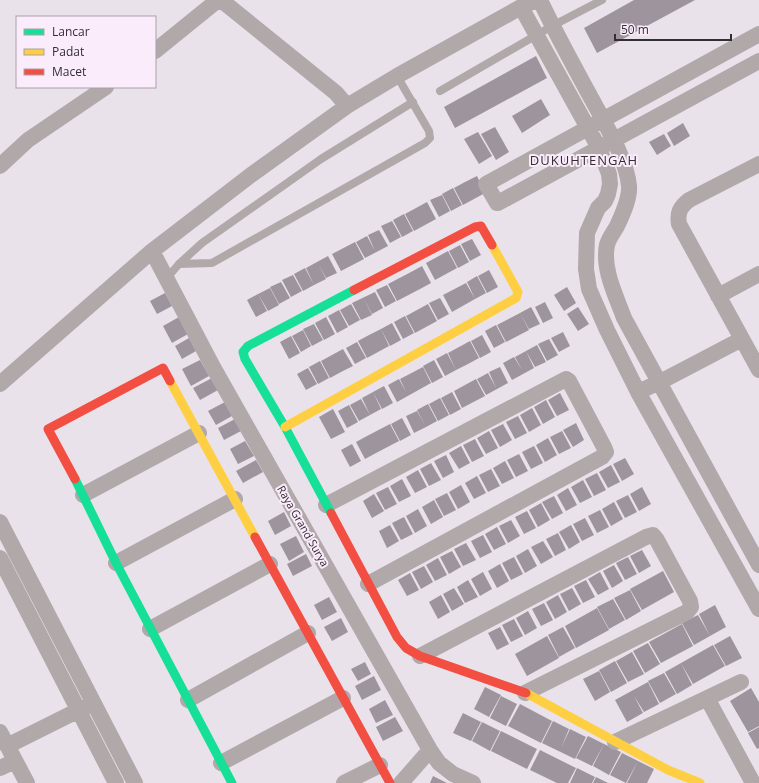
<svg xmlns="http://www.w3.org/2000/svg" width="759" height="783" font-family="'Open Sans',sans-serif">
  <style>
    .building { fill: #9d949e }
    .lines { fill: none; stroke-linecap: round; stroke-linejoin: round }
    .lane { stroke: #b0a8a9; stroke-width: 8 }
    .street { stroke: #b0a8a9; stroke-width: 16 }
    .fast { stroke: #16e098; stroke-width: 9 }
    .slow { stroke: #ffcf43; stroke-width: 9 }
    .jam { stroke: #f24e42; stroke-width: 9 }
    .labels { text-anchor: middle; stroke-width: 4; stroke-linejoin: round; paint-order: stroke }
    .street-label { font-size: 11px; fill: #332e33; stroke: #faecfb }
    .quarter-label { font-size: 13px; letter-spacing: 1px; fill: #332e33; stroke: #faecfb }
  </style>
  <rect width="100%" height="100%" fill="#e9e2ea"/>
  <!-- building -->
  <path class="building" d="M634,0H695L597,53L584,28Z
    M536,56L547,78L455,128L444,107Z
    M541,99L550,115L522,133L512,116Z
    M683,123L690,136L674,146L667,133Z
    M495,127L509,152L496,160L481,134Z
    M478,132L492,156L479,164L464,139Z
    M664,134L671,146L657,155L649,142Z
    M477,176L485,193L474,199L465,182Z
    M465,182L474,199L463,205L454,188Z
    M453,188L462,205L451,211L442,194Z
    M442,195L450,211L439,217L430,200Z
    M427,202L436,219L425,225L416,208Z
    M416,208L425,225L414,231L405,214Z
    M404,214L413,231L402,237L393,220Z
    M392,221L401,237L390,243L381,226Z
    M379,230L388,246L365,258L356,242L367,236L375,251L368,235Z
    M472,239L481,255L470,261L461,244Z
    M355,242L364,259L341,271L332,254Z
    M460,245L469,262L458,268L449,251Z
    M448,251L457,268L446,274L437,257Z
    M328,256L337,273L326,278L319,265L326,279L314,285L306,268Z
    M437,257L446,274L435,280L426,263Z
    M422,266L431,283L420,289L411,272Z
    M305,268L314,285L303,291L294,274Z
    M489,270L498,287L487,293L478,276Z
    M411,272L420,289L397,301L388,284Z
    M293,275L302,291L291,297L282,280Z
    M477,276L486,293L475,299L467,282Z
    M281,282L290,298L279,304L270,287Z
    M466,283L475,299L452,312L443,295Z
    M387,285L396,301L385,307L376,290Z
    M567,287L576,303L564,311L554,295Z
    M270,288L279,305L268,311L258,294Z
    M375,292L383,308L372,314L364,299L372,315L361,320L352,303Z
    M165,293L172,306L157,314L150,301Z
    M258,294L267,311L256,317L247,300Z
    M440,298L449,314L438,320L429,303Z
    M545,302L553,318L543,323L535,307Z
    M351,304L360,320L349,326L340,310Z
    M428,304L437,321L415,333L406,316Z
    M531,307L540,324L529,329L520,313Z
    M578,307L589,324L578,331L567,314Z
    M339,310L348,327L337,333L328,316Z
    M520,313L529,330L506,342L497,325Z
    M405,316L414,333L403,339L394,322Z
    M179,317L188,334L172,343L163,326Z
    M326,317L335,334L324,340L315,323Z
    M392,323L401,340L390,346L381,329Z
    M314,324L323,340L312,346L303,329Z
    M496,325L505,342L494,348L485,331Z
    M381,329L389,346L367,358L358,341L369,335L375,347L369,335Z
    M303,330L311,346L301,352L292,336Z
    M563,332L570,346L559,352L551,338Z
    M482,335L491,352L480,358L471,341Z
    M291,336L300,353L289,359L280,342Z
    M189,338L196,351L182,359L175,346Z
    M549,339L558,355L547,361L538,344Z
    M470,341L479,358L468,364L459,347Z
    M357,342L366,358L355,364L346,348Z
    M537,345L546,362L535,367L526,351Z
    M459,347L468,364L456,370L448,353Z
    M343,349L353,366L341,372L332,355Z
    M526,351L534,368L512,380L503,363L514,357L522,370L515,357Z
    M447,353L456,370L445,376L436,359Z
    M332,355L341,372L330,378L321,361Z
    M200,360L209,376L191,386L182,369Z
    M434,360L443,377L432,383L423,366Z
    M320,361L329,378L318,384L309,367Z
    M423,367L431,383L397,402L388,385L399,379L406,392L400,379Z
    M500,367L508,383L486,395L477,379L488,373L496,388L489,372Z
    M308,368L317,384L306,390L297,374Z
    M212,378L218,390L200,400L193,388Z
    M476,379L485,396L462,408L454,391Z
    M384,386L393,403L382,409L373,392Z
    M373,392L381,409L370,415L362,398Z
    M452,392L461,409L450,415L441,398Z
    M560,393L569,410L557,416L548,400Z
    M440,398L449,415L438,421L429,404Z
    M361,399L370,415L359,421L350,405Z
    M546,400L555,417L543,424L534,407Z
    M225,402L232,416L216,425L208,411Z
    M428,404L437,421L426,427L417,410Z
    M349,405L358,422L347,428L338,411Z
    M532,408L541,425L529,432L520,415Z
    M333,409L345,432L331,439L319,417Z
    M417,411L426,427L414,433L406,416Z
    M518,416L527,433L515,439L506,422Z
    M402,418L411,435L400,441L391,424Z
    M235,419L241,431L224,440L218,428Z
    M576,423L584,440L573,447L563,430Z
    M390,424L399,441L376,453L367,436Z
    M503,424L512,440L500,447L491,430Z
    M489,431L498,448L486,454L477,438Z
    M562,431L571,448L559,454L550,437Z
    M367,436L376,453L365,459L356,442Z
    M548,438L557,455L545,462L536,445Z
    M475,439L484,456L472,462L463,445Z
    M245,441L254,456L238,464L230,449Z
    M352,444L361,461L350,467L341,450Z
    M461,446L470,463L459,469L449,453Z
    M534,446L543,463L531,469L522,452Z
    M519,454L528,471L516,477L507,460Z
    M446,455L454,472L443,478L434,461Z
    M625,458L634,474L622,481L613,464Z
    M256,460L263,472L243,483L236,471Z
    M505,461L514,478L502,484L493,468Z
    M431,463L441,480L429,486L420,469Z
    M611,465L620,482L608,488L599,472Z
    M491,469L500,486L488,492L479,475Z
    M418,470L427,487L415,493L406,477Z
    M597,473L606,490L594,496L585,479Z
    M477,476L486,493L474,499L465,483Z
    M402,479L411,496L399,502L390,486Z
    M583,480L592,497L580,503L571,487Z
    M461,485L470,502L458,509L449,492Z
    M388,487L397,504L385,510L376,493Z
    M642,487L651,504L639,511L630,494Z
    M568,488L577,505L566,511L557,495Z
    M447,493L456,510L444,516L435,499Z
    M374,494L384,511L372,518L363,501Z
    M628,495L637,512L625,518L616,501Z
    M554,496L563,513L552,519L542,502Z
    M434,500L443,517L431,524L422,507Z
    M614,502L623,519L611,526L602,509Z
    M541,503L550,520L538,527L529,510Z
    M418,509L427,526L415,533L406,516Z
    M600,510L609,527L597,533L588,516Z
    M527,511L536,528L524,534L515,517Z
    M284,512L291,526L275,535L268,521Z
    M404,517L413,534L401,540L392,523Z
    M585,518L594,535L582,541L573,524Z
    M511,520L520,536L508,543L499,526Z
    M390,525L399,541L387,548L379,531Z
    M571,525L580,542L569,549L559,532Z
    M497,527L506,544L494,550L485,534Z
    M558,533L566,550L555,556L546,539Z
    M483,535L492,552L480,558L471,541Z
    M296,536L304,552L289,561L280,544Z
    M543,541L553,557L541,564L531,547Z
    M466,543L476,560L463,566L454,549Z
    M528,549L537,566L525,573L516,556Z
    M642,550L651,566L639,573L630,556Z
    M452,551L461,567L449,574L440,557Z
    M306,554L312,566L293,576L287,564Z
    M514,557L523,574L511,580L502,563Z
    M628,557L637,574L625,580L616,563Z
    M438,558L447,575L435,581L426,565Z
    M500,564L509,581L497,588L488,571Z
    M614,565L623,581L612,588L603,571Z
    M424,566L433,582L421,589L412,572Z
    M663,571L674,592L642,610L630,589Z
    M483,572L492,589L480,596L471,579Z
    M600,572L609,589L598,595L588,579Z
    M410,573L419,590L407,596L398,580Z
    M468,580L478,597L465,603L457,587Z
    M586,580L595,597L583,603L574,586Z
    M454,588L464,604L452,611L443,594Z
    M572,588L581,604L569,611L560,594Z
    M630,590L641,611L626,620L614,598Z
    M441,595L450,612L438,619L429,602Z
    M558,595L567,612L555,619L546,602Z
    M329,597L337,612L322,620L314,605Z
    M613,599L625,620L609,629L597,607Z
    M544,603L553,620L541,626L532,609Z
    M715,605L726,627L710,636L699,614Z
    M597,608L609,630L576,648L565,626Z
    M528,611L537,628L525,635L516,618Z
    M698,615L710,636L694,645L682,623Z
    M341,618L348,632L332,641L324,627Z
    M514,619L523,636L511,642L502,625Z
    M682,624L693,646L661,663L649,642Z
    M500,627L509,644L497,650L488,633Z
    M563,627L575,648L559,657L548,635Z
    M547,636L559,658L527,676L515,654Z
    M730,636L742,658L726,666L714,645Z
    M648,643L660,664L645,673L633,651Z
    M713,645L725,666L693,684L681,663Z
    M632,652L644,674L628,682L616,661Z
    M615,661L627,683L611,692L599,670Z
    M365,662L371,674L358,681L351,669Z
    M681,663L692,685L677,694L665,672Z
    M599,671L610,692L595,701L583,679Z
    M664,673L676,694L660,703L648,681Z
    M374,676L381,690L362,700L355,686Z
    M648,682L659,704L644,712L634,696L643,713L627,722L615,700Z
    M485,687L501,695L489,717L474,709Z
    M751,688L759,702V726L748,732L730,701Z
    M501,696L517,704L506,726L490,718Z
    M385,700L393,715L376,723L369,709Z
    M520,704L552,721L541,743L508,726Z
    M463,713L481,722L471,741L453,733Z
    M395,717L403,731L383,741L376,727Z
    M553,721L569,729L561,748L570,729L586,737L575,759L542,743Z
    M482,722L500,731L490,751L472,741Z
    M759,727V748L757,749L748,733Z
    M501,731L537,749L527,769L491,751Z
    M588,736L604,744L592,766L576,758Z
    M604,744L621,752L609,775L593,766Z
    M540,750L576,768L568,783H557L530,770Z
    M622,753L638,761L626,783L610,775Z
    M638,761L654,769L647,783H627Z
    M577,768L595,777L592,783H570Z
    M433,776L447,783H430Z
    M596,777L608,783H593Z"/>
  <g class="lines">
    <!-- lane -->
    <path class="lane" d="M440,91L552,26L602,0
      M179,264L212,263L425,143L430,138L429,131L397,76
      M166,279L179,264L202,243L321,159L413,102"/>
    <!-- street -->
    <path class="street" d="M221,0L336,93L347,106
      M540,0C557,36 576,70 595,105C607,127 627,161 629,186C630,198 623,213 618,224C615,231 609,237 607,245C602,269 616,296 624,318L759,565
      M521,7L599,148L609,174L610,184L608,194L605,201L598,208L587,233L586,269L589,289L607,330L638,392L759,609
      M759,34L486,184L497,203H498L759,61
      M155,51L218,0
      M759,164L689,200C680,207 677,213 679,224L759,370
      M0,166L28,140L106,87
      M152,251L213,367L430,750L439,763L453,774L473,783
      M718,296L759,274
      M0,384L152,251L251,175L347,106L397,76L521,7L536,0
      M638,392L660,382L742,339
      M83,495L199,433
      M326,505L566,379L569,381L604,447L606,452L602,457L368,584
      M0,522L135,783
      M0,558L116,783
      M116,563L235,499
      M150,629L270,564
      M420,656L646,537L653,535L657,540L690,601L691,607L687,612L525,693
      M707,698L753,783
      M188,700L308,633
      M0,732L27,783
      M615,742L741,682
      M7,746L87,706
      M221,763L343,698
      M0,768L15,761
      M344,783L380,765
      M401,783L430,750"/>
    <!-- fast -->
    <path class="fast" d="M75,479L116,563L232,783
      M331,513L285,427L245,359L243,352L248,346L354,290"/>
    <!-- slow -->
    <path class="slow" d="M170,381L255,537
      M285,427L516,298L518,292L492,245
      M526,693L668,770L700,783"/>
    <!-- jam -->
    <path class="jam" d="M354,290L475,227L481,226L492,245
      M75,479L48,429L163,368L170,381
      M331,513L397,637L406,648L420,656L526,693
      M255,537L390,783"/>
  </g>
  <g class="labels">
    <!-- street labels -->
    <g class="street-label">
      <text transform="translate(303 526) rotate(60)" y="4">Raya Grand Surya</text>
    </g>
    <!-- quarter labels -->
    <g class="quarter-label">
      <text x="584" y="165">DUKUHTENGAH</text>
    </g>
  </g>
  <!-- legend -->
  <rect x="16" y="16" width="140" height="72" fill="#faecfb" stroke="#aaa0ab"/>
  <rect x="24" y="29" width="20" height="6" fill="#16e098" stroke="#aaa0ab"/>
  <text x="52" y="36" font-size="12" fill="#332e33">Lancar</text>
  <rect x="24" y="49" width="20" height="6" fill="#ffcf43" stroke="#aaa0ab"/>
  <text x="52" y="56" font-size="12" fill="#332e33">Padat</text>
  <rect x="24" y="69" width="20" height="6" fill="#f24e42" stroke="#aaa0ab"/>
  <text x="52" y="76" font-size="12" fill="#332e33">Macet</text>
  <!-- scale -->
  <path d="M615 34v6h116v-6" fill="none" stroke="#332e33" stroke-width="2"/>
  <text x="621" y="34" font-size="12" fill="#332e33" stroke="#faecfb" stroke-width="3" paint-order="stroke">50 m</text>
</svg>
